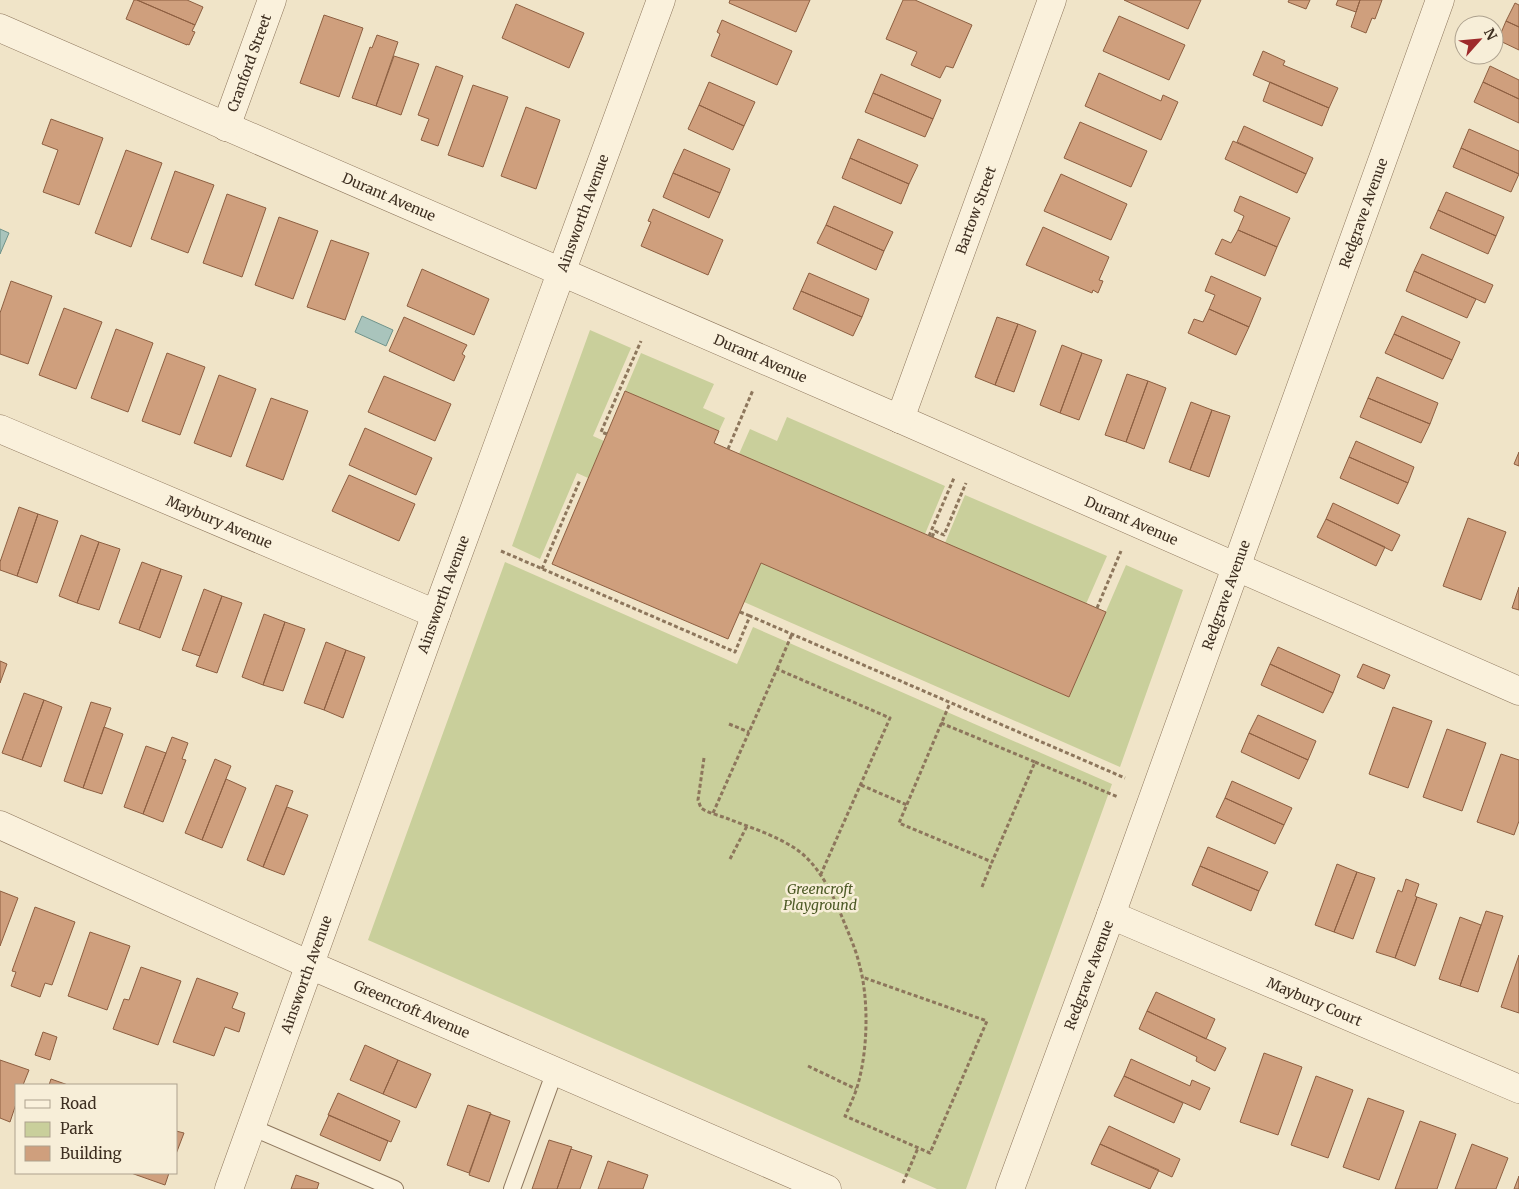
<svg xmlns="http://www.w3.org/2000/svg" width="1519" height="1189" font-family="Merriweather,serif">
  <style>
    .green { fill: #c9cf9b }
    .water { fill: #a9c4bc; stroke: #6f938a }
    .building { fill: #cf9f7d; stroke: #8d5f41 }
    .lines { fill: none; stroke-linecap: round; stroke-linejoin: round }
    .lane-casing { stroke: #8d765c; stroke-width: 18 }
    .street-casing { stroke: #8d765c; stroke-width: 29 }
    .path { stroke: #8d765c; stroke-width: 3; stroke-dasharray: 4 2.5; stroke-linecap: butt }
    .lane { stroke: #faf1dc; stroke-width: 16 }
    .street { stroke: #faf1dc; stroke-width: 28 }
    .labels { text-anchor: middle; stroke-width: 5; stroke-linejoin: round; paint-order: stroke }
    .street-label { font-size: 14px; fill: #3d2e20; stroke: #f7eed8 }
    .park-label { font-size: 14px; font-style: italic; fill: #4d5a26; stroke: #f7eed8 }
  </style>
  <rect width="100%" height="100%" fill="#f0e4c8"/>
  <!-- green -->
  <path class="green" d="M590,330L631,348L593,436L604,441L588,478L577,473L540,559L512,546Z
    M641,353L714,384L703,408L725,418L719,431L625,391Z
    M787,417L945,486L925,534L739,454L750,429L777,441Z
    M965,495L1107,556L1086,604L945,543Z
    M505,562L737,664L753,627L1112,784L966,1189H937L368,940Z
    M761,563L1069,697L1126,565L1183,590L1120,767L744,602Z"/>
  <!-- water -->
  <path class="water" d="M0,229L9,233L0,254Z
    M362,316L393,330L386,346L355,332Z"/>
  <!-- building -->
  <path class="building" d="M134,0H137L195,25L192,31L195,32L189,45L187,44V45L126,19Z
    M137,0H187L203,7L195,25Z
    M730,0H810L796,32L729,3Z
    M903,0H915L972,25L953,68L946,66L940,78L911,65L917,52L886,39Z
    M1124,0H1201L1188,29Z
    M1289,0H1310L1306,9L1288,2Z
    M1338,0H1360L1356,12L1336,5Z
    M1360,0H1382L1375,19L1372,18L1366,33L1351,27Z
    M1515,3L1519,5V27L1506,21Z
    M516,4L584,33L569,68L502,38Z
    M324,15L363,28L339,97L300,83Z
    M1119,16L1185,45L1169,80L1103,51Z
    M722,20L792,51L777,85L711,56L720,34L717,32Z
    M1506,21L1519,27V50L1498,40Z
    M377,35L398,42L376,106L352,98L370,47L372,48Z
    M1263,51L1285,61L1283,65L1338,88L1329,108L1253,75Z
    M394,56L419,64L401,115L376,106Z
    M436,66L463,76L438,146L421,140L429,119L418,115Z
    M1490,66L1519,80V99L1483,82Z
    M1099,73L1161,101L1163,95L1178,102L1161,140L1085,106Z
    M881,74L941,100L933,119L873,93Z
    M709,82L755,102L744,126L699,105Z
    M1270,82L1329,108L1322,126L1263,101Z
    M1483,82L1519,99V123L1474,102Z
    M473,85L508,97L483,167L448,155Z
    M873,93L933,119L925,137L865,112Z
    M699,105L744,126L733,150L688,129Z
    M526,107L560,120L536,189L501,176Z
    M51,119L103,138L79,205L43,192L58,150L42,144Z
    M1080,122L1147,151L1131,187L1064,158Z
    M1244,126L1313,158L1306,174L1237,142Z
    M1469,129L1519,151V174L1461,148Z
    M858,139L918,165L909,184L850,158Z
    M1233,141L1306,174L1297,193L1225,159Z
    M1461,148L1519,174L1511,192L1453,167Z
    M684,149L730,169L720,193L673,173Z
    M126,150L162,163L131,247L95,233Z
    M850,158L909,184L901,204L842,178Z
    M175,171L214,185L188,253L151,239Z
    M673,173L720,193L709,218L663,197Z
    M1061,174L1127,204L1111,240L1044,211Z
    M1446,192L1504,217L1496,236L1438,210Z
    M227,194L266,208L242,277L203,263Z
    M1240,196L1290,218L1277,247L1238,230L1244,216L1234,211Z
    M834,206L893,232L884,251L826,225Z
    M653,209L723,240L708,275L641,246L651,222L648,221Z
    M1438,210L1496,236L1488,254L1430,228Z
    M279,217L318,231L293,299L255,285Z
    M826,225L884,251L876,270L817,243Z
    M1043,227L1109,257L1099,280L1103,281L1098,293L1093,290L1092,293L1026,265Z
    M1238,230L1277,247L1265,276L1215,254L1222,239L1231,243Z
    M331,240L369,253L345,320L307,307Z
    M1422,254L1493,285L1485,303L1414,271Z
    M422,269L489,299L474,335L407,306Z
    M1414,271L1476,299L1467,318L1406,291Z
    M809,273L869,299L862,317L801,291Z
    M1211,276L1261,298L1249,327L1209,309L1215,295L1205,291Z
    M11,281L52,296L28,364L0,354V313Z
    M801,291L862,317L853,336L793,309Z
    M64,308L102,322L76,389L39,375Z
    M1209,309L1249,327L1236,355L1188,333L1194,319L1203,322Z
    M1402,316L1460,342L1452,360L1394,334Z
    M404,317L467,345L462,354L465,356L454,381L389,351Z
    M997,317L1018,324L995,385L975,377Z
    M1018,324L1036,331L1014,392L995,385Z
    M116,329L153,343L128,412L91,398Z
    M1394,334L1452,360L1443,379L1385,353Z
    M1062,345L1082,353L1060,413L1040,405Z
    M167,353L205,367L180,435L142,421Z
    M1082,353L1102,360L1079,420L1060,413Z
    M1127,374L1148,381L1126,442L1105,435Z
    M219,375L256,389L231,457L194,443Z
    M384,376L451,404L435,441L368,412Z
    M1377,377L1438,403L1430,424L1368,398Z
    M1148,381L1166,388L1144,449L1126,442Z
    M625,391L719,431L714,443L1106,612L1069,697L761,563L728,639L552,564Z
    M271,398L308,411L283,480L246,466Z
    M1368,398L1430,424L1421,443L1360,417Z
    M1191,402L1212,410L1190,470L1169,462Z
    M1212,410L1230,416L1209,477L1190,470Z
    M365,428L432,458L416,495L349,465Z
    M1356,441L1414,467L1408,483L1349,457Z
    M1519,452V466L1514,464Z
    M1349,457L1408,483L1398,504L1340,478Z
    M349,475L415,504L399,541L332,511Z
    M1333,503L1400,535L1392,551L1326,519Z
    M19,507L38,514L17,576L0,570V562Z
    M38,514L58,521L37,583L17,576Z
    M1468,518L1506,532L1481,600L1443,586Z
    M1326,519L1385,547L1376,566L1317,537Z
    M81,535L99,542L77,603L59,596Z
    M99,542L120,549L99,610L77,603Z
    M142,562L161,569L139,630L119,623Z
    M161,569L182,576L160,638L139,630Z
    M1519,587V610L1512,608Z
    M204,589L222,596L200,656L182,650Z
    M222,596L242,603L217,673L196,666Z
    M264,614L285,622L263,685L242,677Z
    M285,622L305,629L283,691L263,685Z
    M326,642L346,650L324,710L304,703Z
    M1278,647L1340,675L1333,693L1270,664Z
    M346,650L365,657L343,718L324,710Z
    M0,661L7,664L0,683Z
    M1270,664L1333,693L1323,713L1261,685Z
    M1363,664L1390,675L1384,689L1357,677Z
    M24,693L44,700L22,760L2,753Z
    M44,700L62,707L41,767L22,760Z
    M91,702L111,708L83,788L64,781Z
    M1393,707L1432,721L1408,788L1369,774Z
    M1258,715L1316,741L1308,760L1249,733Z
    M104,727L123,734L102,794L83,788Z
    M1447,729L1486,743L1462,811L1423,797Z
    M1249,733L1308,760L1299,779L1241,752Z
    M172,737L188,743L182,759L186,760L163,822L143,814Z
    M146,746L166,753L143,814L124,807Z
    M1501,754L1519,760V821L1514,835L1477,822Z
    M215,759L231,766L202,840L185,833Z
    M226,779L246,788L222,848L202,840Z
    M1232,781L1292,808L1284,825L1225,798Z
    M276,785L293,791L263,867L247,860Z
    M1225,798L1284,825L1275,844L1216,817Z
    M287,807L308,815L284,875L263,867Z
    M1208,847L1268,872L1259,891L1200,866Z
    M1337,864L1357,872L1334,932L1315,925Z
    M1200,866L1259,891L1251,911L1192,885Z
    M1357,872L1375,878L1353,939L1334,932Z
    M1406,879L1419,884L1415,896L1417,897L1395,958L1376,952L1398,890L1402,892Z
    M0,891L18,898L0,946Z
    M1417,897L1437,904L1415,966L1395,958Z
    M35,907L75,922L52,985L45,983L40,997L11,986L16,972L12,971Z
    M1486,911L1503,916L1478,992L1460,986Z
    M1460,917L1481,925L1460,986L1439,979Z
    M90,932L130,946L107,1010L68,996Z
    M1519,955V1013L1501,1007Z
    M141,967L181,981L158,1045L113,1029L124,999L129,1000Z
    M197,978L238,993L232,1008L245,1013L239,1032L225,1027L214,1056L173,1042Z
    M1156,992L1215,1019L1206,1039L1147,1011Z
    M1147,1011L1226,1048L1215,1071L1196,1061L1197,1057L1139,1029Z
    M43,1032L57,1037L50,1060L35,1055Z
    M365,1045L398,1060L383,1094L350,1080Z
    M1264,1053L1302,1067L1278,1135L1240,1122Z
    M1131,1059L1190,1086L1192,1080L1210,1088L1200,1110L1124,1076Z
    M0,1060L29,1070L23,1085H16V1104L10,1122L0,1118Z
    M398,1060L431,1074L416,1108L383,1094Z
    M1124,1076L1183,1103L1174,1123L1114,1096Z
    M1316,1076L1353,1090L1328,1158L1291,1145Z
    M51,1079L68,1085H49Z
    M338,1093L400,1121L391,1142L328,1115Z
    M1368,1098L1404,1111L1379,1180L1343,1167Z
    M468,1105L491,1113L469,1173L447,1165Z
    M490,1114L510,1121L489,1182L469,1175Z
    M329,1115L388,1141L380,1161L320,1135Z
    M1420,1121L1456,1134L1437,1189H1395Z
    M1109,1126L1180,1159L1172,1177L1100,1144Z
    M176,1131L184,1133L176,1154Z
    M549,1140L572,1147L571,1149L557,1189H532Z
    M1100,1144L1159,1170L1150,1189L1091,1164Z
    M1472,1144L1508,1158L1496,1189H1455Z
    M571,1149L592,1156L580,1189H557Z
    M608,1161L648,1175L643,1189H598Z
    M131,1173H169L165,1185Z
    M296,1175L319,1183L317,1189H291Z
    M1519,1176V1189H1514Z"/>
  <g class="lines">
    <defs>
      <path id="lane" d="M251,1127L395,1189
        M512,1189L555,1071"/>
      <g id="street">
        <path id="s1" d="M0,28L900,419L1519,691"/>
        <path id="s2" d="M226,127L272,0"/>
        <path id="s3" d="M900,419L1052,0"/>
        <path id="s4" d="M0,429L436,614"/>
        <path id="s5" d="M0,825L310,965L827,1189"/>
        <path id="s6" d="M1111,915L1519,1089"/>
        <path id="s7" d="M229,1189L436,614L661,0"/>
        <path id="s8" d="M1010,1189L1111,915L1440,0"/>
      </g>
    </defs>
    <!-- lane casing -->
    <use href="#lane" class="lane-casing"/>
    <!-- street casing -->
    <use href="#street" class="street-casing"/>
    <!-- path -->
    <path class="path" d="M607,434L601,432L641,341
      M728,449L753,390
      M929,536L954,478
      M932,537L935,531L944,535L966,483
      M501,551L735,652L750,616L1125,778
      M542,569L580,480
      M1097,608L1121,551
      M740,612L750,616
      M777,669L792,634
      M941,723L1035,762L992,862L899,823L950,703
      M729,724L749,732
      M704,758L698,800L701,808C708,813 718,815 726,818C749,827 775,835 796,849C818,864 832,892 842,917C848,932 855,947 859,963C869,998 868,1049 858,1084C855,1095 850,1105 845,1116L930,1153L987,1021L862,977
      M1035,762L1118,797
      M861,785L907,805
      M713,813L777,669L890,718L821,874
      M730,859L747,826
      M982,887L992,862
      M808,1066L856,1089
      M903,1183L918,1148"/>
    <!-- lane -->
    <use href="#lane" class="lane"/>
    <!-- street -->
    <use href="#street" class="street"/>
  </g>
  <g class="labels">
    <!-- street labels -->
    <g class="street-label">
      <text dy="5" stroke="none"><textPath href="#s2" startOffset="68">Cranford Street</textPath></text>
      <text dy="5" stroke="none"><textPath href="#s1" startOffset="424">Durant Avenue</textPath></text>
      <text dy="5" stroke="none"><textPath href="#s3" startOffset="222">Bartow Street</textPath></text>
      <text dy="5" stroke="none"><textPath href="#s7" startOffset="1038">Ainsworth Avenue</textPath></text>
      <text dy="5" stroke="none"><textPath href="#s8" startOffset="1038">Redgrave Avenue</textPath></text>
      <text dy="5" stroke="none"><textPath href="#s1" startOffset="829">Durant Avenue</textPath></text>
      <text dy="5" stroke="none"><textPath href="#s1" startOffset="1234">Durant Avenue</textPath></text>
      <text dy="5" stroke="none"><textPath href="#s4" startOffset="238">Maybury Avenue</textPath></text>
      <text dy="5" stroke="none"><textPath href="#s7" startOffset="632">Ainsworth Avenue</textPath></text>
      <text dy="5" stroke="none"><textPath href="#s8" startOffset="632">Redgrave Avenue</textPath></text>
      <text dy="5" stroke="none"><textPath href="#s7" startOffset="228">Ainsworth Avenue</textPath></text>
      <text dy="5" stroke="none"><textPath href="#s8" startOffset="228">Redgrave Avenue</textPath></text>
      <text dy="5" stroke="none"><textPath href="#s6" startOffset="221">Maybury Court</textPath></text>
      <text dy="5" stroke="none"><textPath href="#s5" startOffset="451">Greencroft Avenue</textPath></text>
    </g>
    <!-- park labels -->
    <g class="park-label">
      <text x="820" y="894">Greencroft<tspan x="820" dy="16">Playground</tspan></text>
    </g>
  </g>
  <!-- legend -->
  <rect x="15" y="1084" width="162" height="90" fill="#f7eed8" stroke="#ada18e"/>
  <rect x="25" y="1100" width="25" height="8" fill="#faf1dc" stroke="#ada18e"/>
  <text x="60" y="1109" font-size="15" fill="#3d2e20">Road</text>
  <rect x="25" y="1122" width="25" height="15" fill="#c9cf9b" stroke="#ada18e"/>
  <text x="60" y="1134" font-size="15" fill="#3d2e20">Park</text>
  <rect x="25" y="1146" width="25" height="15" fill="#cf9f7d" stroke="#ada18e"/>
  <text x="60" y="1159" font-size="15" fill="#3d2e20">Building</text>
  <!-- north arrow -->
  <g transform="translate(1479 40) rotate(63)"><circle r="24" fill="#f7eed8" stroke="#ada18e"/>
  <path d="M0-4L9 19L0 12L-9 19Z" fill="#9e2a2b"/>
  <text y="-8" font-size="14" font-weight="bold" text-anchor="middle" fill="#3d2e20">N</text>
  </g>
</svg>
